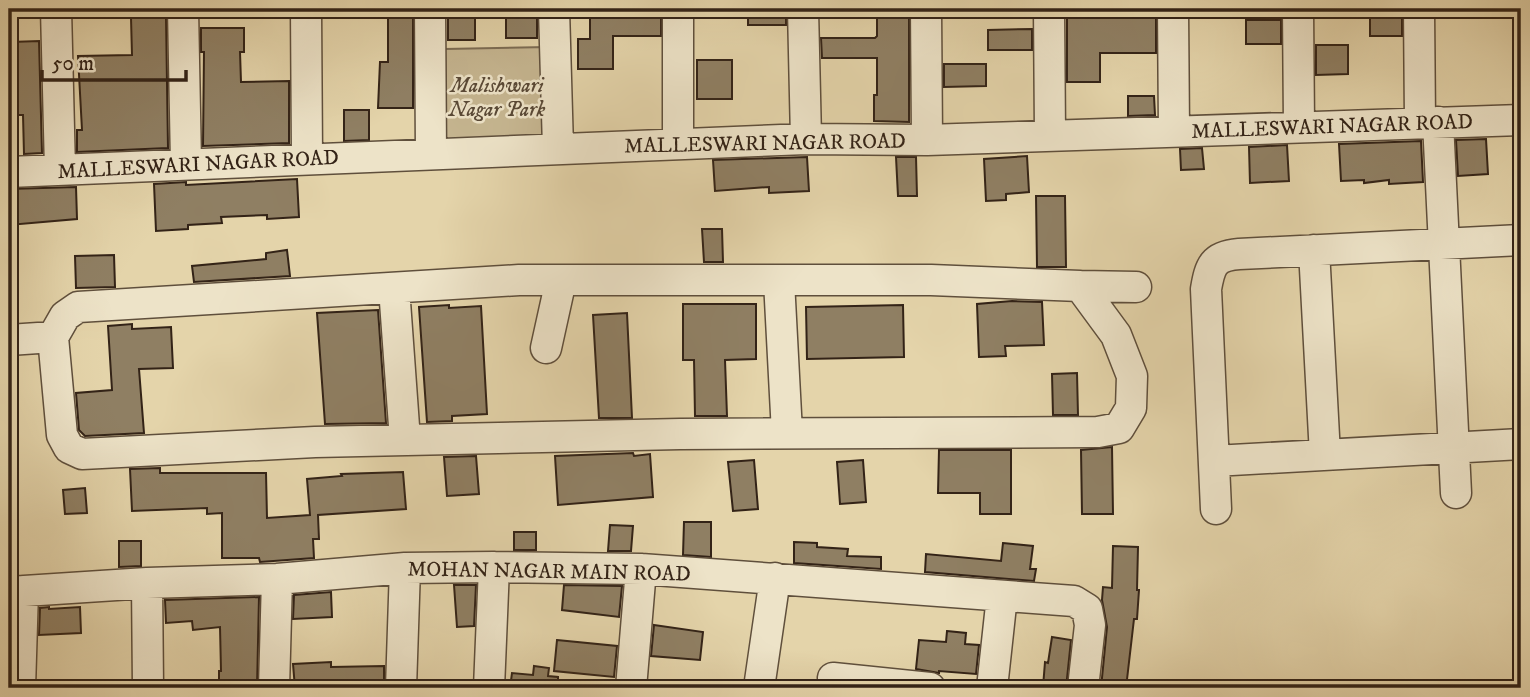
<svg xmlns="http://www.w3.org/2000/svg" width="1530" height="697" font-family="'IM FELL DW Pica',serif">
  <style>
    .green { fill: #c6b691; stroke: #7c6c54; stroke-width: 2 }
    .building { fill: #8f7f63; stroke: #332317; stroke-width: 2 }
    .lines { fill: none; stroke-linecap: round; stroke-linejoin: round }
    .minor-casing { stroke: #5f4f3c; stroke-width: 33 }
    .minor { stroke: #ede3c8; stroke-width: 30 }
    .labels { text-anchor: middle; stroke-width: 5; stroke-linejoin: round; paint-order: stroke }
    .park-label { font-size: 21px; font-style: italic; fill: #584836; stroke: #ede3c8 }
    .street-label { font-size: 21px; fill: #332317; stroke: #ede3c8 }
  </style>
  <rect width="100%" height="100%" fill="#e4d4aa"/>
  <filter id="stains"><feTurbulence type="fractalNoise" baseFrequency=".00286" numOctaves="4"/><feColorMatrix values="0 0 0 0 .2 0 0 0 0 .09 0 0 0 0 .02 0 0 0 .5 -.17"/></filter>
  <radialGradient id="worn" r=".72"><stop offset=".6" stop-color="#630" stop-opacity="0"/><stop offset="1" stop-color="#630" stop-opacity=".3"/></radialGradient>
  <!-- green -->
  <path class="green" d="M547,47L549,149L446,145L445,49Z"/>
  <!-- building -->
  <path class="building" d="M388,9H413V108H378L380,62H388Z
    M475,9V40H448V10Z
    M506,9H537V38H506Z
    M590,9H618V13L661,14V36H613V69H578V39H590Z
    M748,9H786V25H748Z
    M877,9H909V122L874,121V95H877V58H822L821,38H875L877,36Z
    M1067,9H1105V17H1156V53H1100V82H1067Z
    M1370,11H1402V36H1370Z
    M166,17L168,148L77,152V130H82L78,56L132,55L131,18Z
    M1246,20H1281V44H1246Z
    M201,28H244V52H240L241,82L289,81V143L203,146L204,52H201Z
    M1032,29V50H988V30Z
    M39,41L42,153L24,154L23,115H9L11,42Z
    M1316,45H1348V74L1316,75Z
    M697,60H732V99H697Z
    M944,64H986V86L944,87Z
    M1128,96H1154L1155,115L1128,116Z
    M344,110H369V140L344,141Z
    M1486,139L1488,174L1458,176L1456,140Z
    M1421,141L1423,182L1389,184V180L1364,183V180L1341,181L1339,144Z
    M1287,145L1289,181L1250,183L1249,147Z
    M1202,148L1204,169L1181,170L1180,149Z
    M1027,156L1029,192L1006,194V200L986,201L984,159Z
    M807,157L809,191L769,193V187L715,191L713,160Z
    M896,157H916L917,196H898Z
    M297,179L299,217L267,219V215L221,217L222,223L188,225V229L156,231L154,184L186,182V185Z
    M76,187L77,219L9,225V189Z
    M1036,196H1065L1066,267H1037Z
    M702,229H722L723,262H704Z
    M287,250L290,276L194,282L192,266L266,259V253Z
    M114,255L115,287L76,288L75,256Z
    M1012,301L1042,302L1044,345L1005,346L1006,356L979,357L977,304Z
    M683,304H756V359L725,360L727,416H695L694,360H683Z
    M449,305V308L481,306L487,414L452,416V421L427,422L419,307Z
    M903,305L904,357L807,359L806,307Z
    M378,310L386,423L325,424L317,313Z
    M627,313L632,418H599L593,315Z
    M132,324V329L171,327L173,368L139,369L144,433L85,436L79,430L76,393L112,390L108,326Z
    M1077,373L1078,415H1053L1052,374Z
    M1112,447L1113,514H1082L1081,450Z
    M939,450H1011V514H980V493H938Z
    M633,453L634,456L650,454L653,497L558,505L555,456Z
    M476,456L479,494L447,496L444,457Z
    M754,460L758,509L733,511L728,462Z
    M863,460L866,502L840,504L837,462Z
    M160,468V473H266L267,518L310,515L307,479L342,476L341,474L403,472L406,509L318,515L319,539H313L314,558L260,562L259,558H222V513L207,514V508L132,511L130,469Z
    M85,488L87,513L65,514L63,490Z
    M684,522H711V557L683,555Z
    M610,525L633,526L631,551H608Z
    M514,532H536V550H514Z
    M119,541H141V566L119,567Z
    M794,542L817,543V547L848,549L847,556L881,557V569L794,563Z
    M1003,543L1033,546L1030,569H1036L1034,581L925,572L926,554L1001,561Z
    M1113,546L1138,547L1137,590H1139L1137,619H1134L1126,688H1101L1107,627L1102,600L1103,587L1112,588Z
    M454,585H476L474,626L457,627Z
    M564,585L622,586L619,617L562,610Z
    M331,592L332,617L293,619L294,595Z
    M259,597L257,688H219V671H221L220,627L193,630L192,621L166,623L165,600Z
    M49,607V609L80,607L81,633L39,635L40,608Z
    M654,625L703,632L700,660L651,656Z
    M947,631L966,633L965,644L979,645L976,674L939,671V673L916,669L919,640L946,642Z
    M1052,637L1071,640L1066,688L1043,687L1045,662L1048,663Z
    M557,640L617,646L614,677L554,671Z
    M331,662V667L384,666V688H295L293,664Z
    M534,666L549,668L548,676L558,677V688H510L512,673L533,675Z"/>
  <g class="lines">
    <defs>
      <path id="minor" d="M56,9L60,170
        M183,9L186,164
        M306,9L307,158
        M430,9L431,154
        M554,9L558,148
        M803,9L806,139
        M926,9L927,140
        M1049,9L1050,135
        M1173,9L1174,131
        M1298,9L1299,126
        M1419,9L1420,122
        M1438,122L1456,493
        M678,144V9
        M9,172L806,139L927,140L1521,120
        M1314,250L1325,455
        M779,281L787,433
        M1080,286L1136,287
        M394,288L405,440
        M9,340L53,337L62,435L69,448L82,454L315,442L680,434L1098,432L1119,428L1131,408L1132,376L1116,335L1080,286L931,280H519L78,307L65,316L53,337
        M546,348L561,280
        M1214,461L1521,444
        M1216,509L1206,289C1210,266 1213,256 1239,254L1521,240
        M147,583L148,688
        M9,592L147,583L277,579L405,568L494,567L641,569L1074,601L1087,609L1090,625L1083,688
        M833,678L930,688
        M20,688L23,591
        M274,688L277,579
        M401,688L405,568
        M489,688L494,567
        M631,688L641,569
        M759,688L775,578
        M992,688L1002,596"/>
    </defs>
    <!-- minor casing -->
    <use href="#minor" class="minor-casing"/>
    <!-- minor -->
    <use href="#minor" class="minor"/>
  </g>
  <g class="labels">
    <!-- park labels -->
    <g class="park-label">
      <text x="497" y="92">Malishwari<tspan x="497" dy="24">Nagar Park</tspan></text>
    </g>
    <!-- street labels -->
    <g class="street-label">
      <text transform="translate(1332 126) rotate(-2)" y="7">MALLESWARI NAGAR ROAD</text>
      <text transform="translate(765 143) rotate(-1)" y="7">MALLESWARI NAGAR ROAD</text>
      <text transform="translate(198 164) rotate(-3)" y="7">MALLESWARI NAGAR ROAD</text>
      <text transform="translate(549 571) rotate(1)" y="7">MOHAN NAGAR MAIN ROAD</text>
    </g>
  </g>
  <!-- margin -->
  <rect width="1530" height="697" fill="none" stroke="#e4d4aa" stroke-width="35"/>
  <rect x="10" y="10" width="1509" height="676" fill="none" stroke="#332317" stroke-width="3.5"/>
  <rect x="18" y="18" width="1495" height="662" fill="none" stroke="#332317" stroke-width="2"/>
  <!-- scale -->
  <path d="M42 70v10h144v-10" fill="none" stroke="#332317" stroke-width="3.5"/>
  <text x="52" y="70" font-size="21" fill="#332317" stroke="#ede3c8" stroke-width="5" paint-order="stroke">50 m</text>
  <rect width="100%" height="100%" filter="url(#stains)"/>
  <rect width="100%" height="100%" fill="url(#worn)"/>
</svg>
